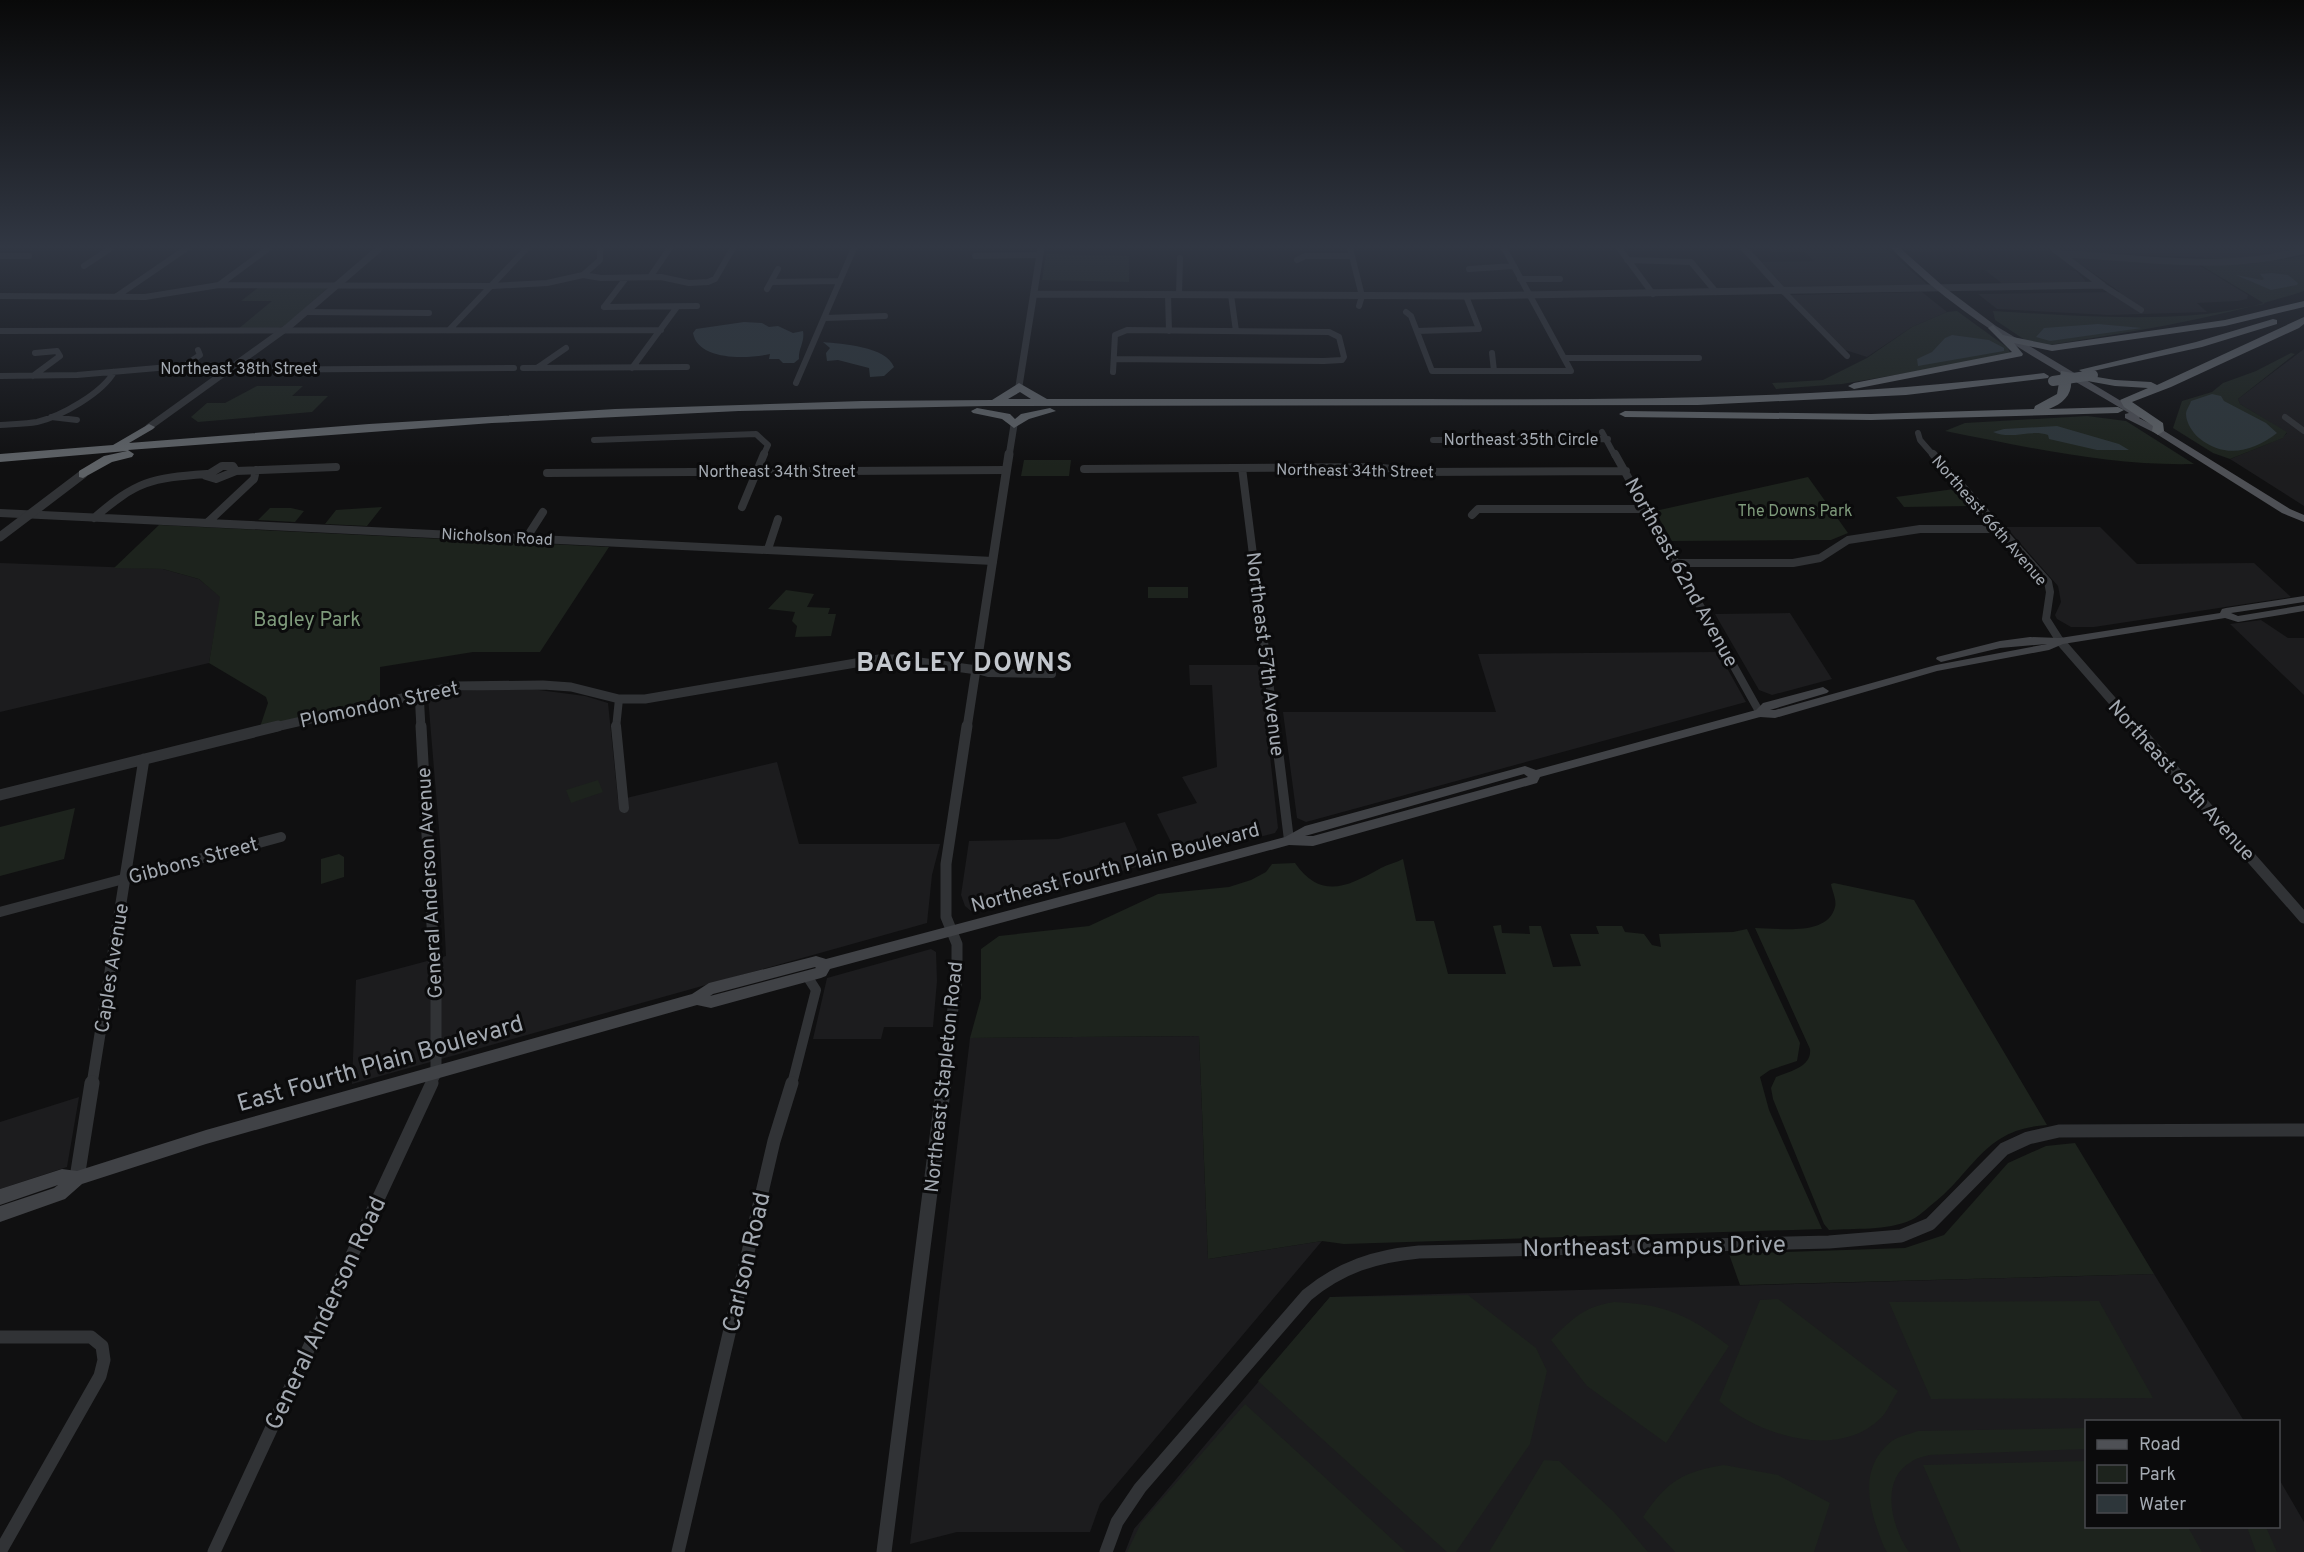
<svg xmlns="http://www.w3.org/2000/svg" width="2304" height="1552" font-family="Overpass,sans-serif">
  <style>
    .built { fill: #1c1c1e }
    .green { fill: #1d231d }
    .water { fill: #2d363a }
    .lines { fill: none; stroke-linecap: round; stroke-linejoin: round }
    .minor-far3 { stroke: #313336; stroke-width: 6 }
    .minor-far2 { stroke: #313336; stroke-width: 8 }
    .minor-far1 { stroke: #313336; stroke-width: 10 }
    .minor { stroke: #313336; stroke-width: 13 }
    .tertiary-far3 { stroke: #313336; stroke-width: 7 }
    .tertiary-far2 { stroke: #313336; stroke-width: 9 }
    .tertiary-far1 { stroke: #313336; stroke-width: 11 }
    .tertiary { stroke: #313336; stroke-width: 15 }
    .secondary { fill: #404246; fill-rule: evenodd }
    .primary { fill: #4e5055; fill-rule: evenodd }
    .motorway { fill: #5e6266; fill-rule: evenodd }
    .motorway-bridge { stroke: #5e6266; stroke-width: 10 }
    .labels { text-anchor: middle; stroke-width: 6; stroke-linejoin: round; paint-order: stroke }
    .far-street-label { font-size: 16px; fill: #a3a9b1; stroke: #0b0b0c }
    .far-park-label { font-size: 16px; fill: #7e9a7b; stroke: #0b0b0c }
    .street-label { font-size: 20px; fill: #a3a9b1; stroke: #0b0b0c }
    .park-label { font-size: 20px; fill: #7e9a7b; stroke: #0b0b0c }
    .near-street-label { font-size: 24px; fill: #a3a9b1; stroke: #0b0b0c }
    .district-label { font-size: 26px; font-weight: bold; letter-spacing: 1.5px; fill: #c3c7cd; stroke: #0b0b0c }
  </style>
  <rect width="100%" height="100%" fill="#101011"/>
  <!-- built -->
  <path class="built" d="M1768,248H1885L1928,285L1784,287L1762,262L1814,261L1805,252H1771Z
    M1908,248H2046L2050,251L1912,252Z
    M2058,248H2298L2281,254L2241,259L2067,252Z
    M2072,258L2197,264L2248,295L2247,299L2238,301L2197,303L2207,312L2109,315L1997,309L1978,294L2120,292Z
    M1985,270H2069L2076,271L2085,280L2084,283L2004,285Z
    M1922,292L1947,312L1912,327L1867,357L1842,349L1791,295Z
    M2304,349V506L2230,459L2282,438L2287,433L2240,404L2238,399Z
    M2006,527H2100L2137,564L2254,563L2291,597L2094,627H2071L2057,619L2055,615L2061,602L2058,586Z
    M0,563L163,569L199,579L221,597L209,663L0,712Z
    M1790,613L1832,679L1772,695L1759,690L1715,614Z
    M2261,620L2288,638H2304V695L2230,624Z
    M1718,652L1746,702L1306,822L1297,818L1283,712H1496L1478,654Z
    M1189,665H1260L1278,828L1275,833L1179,858L1157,814L1197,803L1182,777L1217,767L1212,685H1190Z
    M523,688L585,696L608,703L618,800L777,762L799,844H940L932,875L927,923L352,1084L356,980L446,956L440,841L428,697L454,691Z
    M1125,822L1144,865L971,911L965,906L961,895L969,841L1058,839Z
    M931,949L936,952L937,981L933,1027H884L881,1039H813L827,978Z
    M1199,1036L1208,1259L1322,1241L1100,1504L1090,1532H957L910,1544L970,1038Z
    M79,1097L67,1167L0,1189V1122Z
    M2154,1274L2244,1421L2086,1422V1526H2278L2279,1479L2304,1522V1552H1125L1134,1529L1330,1297Z"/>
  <!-- green -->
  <path class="green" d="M1046,254L1129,256V282L1042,280Z
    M2304,256V291C2219,319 2132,332 2043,346L2028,342L1995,320L1993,311C2063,315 2135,321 2206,314C2225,312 2245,307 2265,304L2199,264H2250Z
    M260,286H330L285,326L274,329H238L272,301H241Z
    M1957,311L2008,348L2010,353L2001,357L1842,384L1776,389L1772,383L1823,380L1867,358L1912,327L1947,312Z
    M2291,353L2295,354L2238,399L2240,404L2287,432L2283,438L2230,459L2213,453L2173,428L2182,401L2212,392L2223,383L2256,371Z
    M257,386H303L292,396H328L312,412L198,422L191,417L207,403H225Z
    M2087,416L2126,421L2194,464C2109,466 2027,447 1945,431L1965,423Z
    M1024,460H1071L1069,476H1021Z
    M1808,477L1848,533L1831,540L1672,541L1655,511Z
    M1954,489L1970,506L1904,507L1896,497Z
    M382,507L367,526L325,524L336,510Z
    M270,508H291L304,511L295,522L258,520Z
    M159,525L609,547L540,652H473L380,667V697L260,727L268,703L266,697L209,663L220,597L199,579L163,569L114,568Z
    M1148,587H1188V598H1148Z
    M786,590L814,594L807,607L830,608L828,614H836L831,636L795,637L797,626L792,621L795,612L768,609Z
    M598,780L603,792L571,803L566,790Z
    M75,808L64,859L0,876V827Z
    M339,854L344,857V877L321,884V859Z
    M1403,859L1416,921H1434L1448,974H1506L1493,926L1501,925L1502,933L1530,934L1529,926H1541L1553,967L1581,966L1570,934H1599L1596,926H1622L1625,932L1644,934L1652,945L1661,947L1659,934L1733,932L1747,929L1800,1043L1797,1061L1770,1070L1760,1077L1769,1110L1822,1229L1344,1244L1322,1241L1208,1259L1199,1036L970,1038L981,998V949L999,936L1089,926L1158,894L1229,887L1251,880L1266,872L1272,864L1295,863C1321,900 1347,887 1381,868C1388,864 1396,863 1403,859Z
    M1834,883L1914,900L2047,1125C1982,1129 1975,1172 1930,1206C1924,1211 1918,1217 1911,1220C1887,1231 1854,1228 1829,1230L1824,1224L1773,1099L1771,1088L1776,1077C1790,1071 1812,1067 1810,1049L1755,928C1777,928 1828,937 1835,907C1837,900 1832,891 1831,884Z
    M2075,1143L2154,1274L1740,1285L1729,1254L1905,1248L1944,1235L2008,1163L2046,1146Z
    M1468,1295L1536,1348L1547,1371L1530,1444L1456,1552H1447L1258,1381L1330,1297Z
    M1778,1299L1898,1391C1892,1399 1888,1411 1881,1418C1838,1461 1758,1435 1719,1401L1760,1300Z
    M2099,1301L2153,1398L1931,1399L1889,1302Z
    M1614,1302C1665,1304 1689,1315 1729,1346L1666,1443L1587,1386L1551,1340C1573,1318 1583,1307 1614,1302Z
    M1245,1404L1406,1552H1127L1141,1523Z
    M2086,1428V1449L1929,1455C1923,1457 1916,1458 1911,1462C1879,1480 1892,1528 1909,1552H1887L1884,1547C1870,1512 1856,1469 1892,1441C1899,1436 1910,1434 1918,1431Z
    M1544,1460L1559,1461L1614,1512L1648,1552H1489Z
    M2086,1461V1526L2188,1527L2202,1552H1961L1923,1465Z
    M1724,1465L1778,1475L1830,1503L1814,1552H1675L1643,1517C1667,1481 1682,1472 1724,1465Z
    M2247,1527H2266L2277,1552H2256Z"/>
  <!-- water -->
  <path class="water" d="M2272,273L2288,275L2298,283L2297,285L2271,290L2236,275L2262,280L2264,279L2260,274Z
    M744,322L762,323L769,327L778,326L793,333L803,331C805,342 798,349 799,359L794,363H783L779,359H769L770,354C747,359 698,361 693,333L696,329Z
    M2098,324L2142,328L2050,341L2036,337L2044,328Z
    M1952,335L1989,340L2004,348V351L1918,366L1917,359L1932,352L1945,338Z
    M823,342C842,344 886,346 894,367L884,376L870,377L869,368L838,360L827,361L826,353L830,348Z
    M2212,394L2221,396L2224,401L2266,423L2277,433C2252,452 2225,459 2199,438C2193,433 2186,423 2186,414C2186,410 2190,405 2191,401Z
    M2057,426L2119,444L2129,450H2097L2049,439L2048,435C2030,429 2012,440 1993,432L2004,429Z"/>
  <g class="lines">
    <!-- minor-far3 -->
    <path class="minor-far3" d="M1350,248L1362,296L1359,306
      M1619,248L1653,294
      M0,256H29
      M975,256L1040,255
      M1297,260L1305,256H1352
      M1627,260L1691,262L1716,292
      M84,266L111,248
      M1469,269L1514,266
      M583,275L600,260V248
      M650,277L670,248
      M1520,279H1560
      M771,282L840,281
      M219,285L269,248
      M2102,285L2141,310
      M767,289L778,269
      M1783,291L1847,356
      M1168,295L1169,331
      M1179,295L1180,258
      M1231,295L1236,331
      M0,296L145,297L219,285L492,286L547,283L583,275L601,278L661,277L689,283L708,282L715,279L733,248
      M117,296L187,248
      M604,307L697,306
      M604,307L626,278
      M306,312L429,313
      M1406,312L1411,316L1432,371H1571L1504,248
      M825,318L885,316
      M450,329L527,248
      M0,331L661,330
      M1417,331L1479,329L1466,296
      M1492,353L1494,371
      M1564,358H1699
      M184,366L200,355L198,350
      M523,368L687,367
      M537,368L566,348
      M632,368L677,307
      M1113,372L1115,335L1127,330L1329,332L1339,337L1344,357L1342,360L1324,361L1114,359
      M0,376L77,375L169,367L229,370L514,368
      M33,376L60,356L57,351L35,353
      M796,383L854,248
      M51,417L77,420
      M2285,417L2304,431
      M0,425C12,424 25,424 37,422C62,416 102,393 114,372
      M1602,432L1615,456
      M1918,433L1920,440L1934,456
      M594,440L756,434L768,445L763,456
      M1433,440L1608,439"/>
    <!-- minor-far2 -->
    <path class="minor-far2" d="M1615,454L1760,713
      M1933,454L2048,582L2050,592L2046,619L2060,641
      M222,466H233L236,471L216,479L206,476Z
      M1242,468L1275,728
      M1084,469L1373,467L1419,472L1626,471
      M236,471L336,467
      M547,473L1006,470
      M742,507L764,454
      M0,513L993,561
      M1472,515L1478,509H1647
      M94,518C137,481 150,478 207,474
      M207,523L254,479L256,470
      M527,537L543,512
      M768,549L778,519
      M1677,563H1793L1820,558L1848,540L1920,529H2000
      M977,670L988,673L1052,674
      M616,728L619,699"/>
    <!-- minor-far1 -->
    <path class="minor-far1" d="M616,726L624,808
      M1275,726L1289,840
      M0,912L281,837
      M431,1084L436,1074
      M792,1084L816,990L807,976"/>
    <!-- minor -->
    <path class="minor" d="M0,1337H91L102,1346L104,1360L100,1376L0,1552
      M214,1552L432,1083
      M678,1552L774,1141L792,1083
      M1106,1552L1117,1522L1140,1488L1307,1295C1341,1267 1375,1256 1419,1252L1829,1242L1901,1236L1930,1224L2004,1149L2028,1138L2059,1131L2304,1130"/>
    <!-- tertiary-far3 -->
    <path class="tertiary-far3" d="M1744,248L1783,291
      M2053,248L2102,285
      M2061,254C2142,257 2224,273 2304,250
      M1034,294L1466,296L2102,285
      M1019,386L1041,248
      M149,427L288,327L380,248
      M1009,456L1014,425"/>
    <!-- tertiary-far2 -->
    <path class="tertiary-far2" d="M0,537L83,474
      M2060,641L2136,728
      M419,692L421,728
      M271,728L455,686L543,685L571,687L619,699H645L879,659H898L977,670
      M967,728L1009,454"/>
    <!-- tertiary-far1 -->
    <path class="tertiary-far1" d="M421,726L436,997V1074
      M2135,726L2304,918
      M0,795L278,726
      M92,1084L144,759
      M943,1084L957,978V944L946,917V864L967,726"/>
    <!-- tertiary -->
    <path class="tertiary" d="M77,1178L92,1083
      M884,1552L944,1083"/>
    <!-- secondary -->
    <path class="secondary" d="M2304,596V602L2231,613L2238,616L2304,605V611L2238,622L2225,618L2063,644L2049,650L1937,671L1775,718L1760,717L1540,777L1537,783L1313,846L1289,845L830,969L826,976L821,978L711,1008L697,1005L206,1144L82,1184L65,1199L0,1222V1206L54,1188L58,1185L0,1205V1189L62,1169L77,1171L206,1130L692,994L709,983L816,956L826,959L1285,837L1305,826L1525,766L1536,770L1756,710L1763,703L1823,687L1829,691L1827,693L1770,710H1775L1936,665L2047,644L2000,648L1941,662L1936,659L1937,657L2000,641L2030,637L2060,638L2220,613L2222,609L2226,608ZM1524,774L1528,777L1313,836H1305ZM815,967L816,968L710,996L713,994Z"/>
    <!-- primary -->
    <path class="primary" d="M1891,248H1900L1944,287L1996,326L2141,413L2143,415L2139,418L2161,429L2290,509L2304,515V522L2282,513L2155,433L2125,418V414L2129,413C2047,364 1958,318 1891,248Z"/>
    <!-- motorway -->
    <path class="motorway" d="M2304,301V307L2225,326L2052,351L2014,343L2023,354L2022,356L1854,389L1848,386L1854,383L2012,352L1988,328L1993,325L2003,335L2052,345L2225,320Z
      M2304,317V324L2299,328L2171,387L2132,402L2163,423L2164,431L2158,435L2152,431L2153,426L2124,407L2120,400L2148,388L2115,386L2071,378C2073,394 2064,403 2049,409L2118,407L2124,410L2118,413L1871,420L1625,417L1619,414L1625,411L1871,414L2034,409L2035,406L2057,394L2061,371L2115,380L2151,382L2157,385Z
      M2273,319L2277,320V324L2202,347L2084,373L2079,370L2196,342Z
      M2044,373L2049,376L2048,378L1906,395L1698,405L986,406L739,411L492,423L128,450L134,454L132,457L112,462L83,478L79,477V471L104,456L127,451L0,462V454L113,445L149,424L155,427L153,429L129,443L369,424L615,409L862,401L992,400L1019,383L1047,399C1174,399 1301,399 1428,399C1634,400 1839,399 2044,373ZM1020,392L1031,399H1008Z
      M977,408L1010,414L1015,419L1021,414L1050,408L1056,411L1029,419L1014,428L1002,419L973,413L971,411Z"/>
    <!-- motorway-bridge -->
    <path class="motorway-bridge" d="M2053,381L2093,375"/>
  </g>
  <!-- sky -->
  <linearGradient id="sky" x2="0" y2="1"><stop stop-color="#090909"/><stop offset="0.53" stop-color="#313743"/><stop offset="1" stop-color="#313743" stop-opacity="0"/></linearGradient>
  <rect width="2304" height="466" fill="url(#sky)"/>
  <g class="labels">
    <!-- far-street labels -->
    <g class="far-street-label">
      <text x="239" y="374">Northeast 38th Street</text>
      <text x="1521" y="445">Northeast 35th Circle</text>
      <text transform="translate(1355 470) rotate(1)" y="6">Northeast 34th Street</text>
      <text x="777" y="477">Northeast 34th Street</text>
      <text transform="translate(1990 520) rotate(49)" y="6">Northeast 66th Avenue</text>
      <text transform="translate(497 536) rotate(3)" y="6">Nicholson Road</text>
    </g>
    <!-- far-park labels -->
    <g class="far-park-label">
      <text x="1795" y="516">The Downs Park</text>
    </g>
    <!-- street labels -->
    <g class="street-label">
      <text transform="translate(1682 572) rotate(61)" y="7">Northeast 62nd Avenue</text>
      <text transform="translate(1266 654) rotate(83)" y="7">Northeast 57th Avenue</text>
      <text transform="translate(379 704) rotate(-12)" y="7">Plomondon Street</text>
      <text transform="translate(2182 780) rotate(48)" y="7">Northeast 65th Avenue</text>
      <text transform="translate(193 860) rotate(-15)" y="7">Gibbons Street</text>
      <text transform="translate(1115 867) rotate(-15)" y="7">Northeast Fourth Plain Boulevard</text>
      <text transform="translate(429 883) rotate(-93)" y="7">General Anderson Avenue</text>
      <text transform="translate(111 968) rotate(-81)" y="7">Caples Avenue</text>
      <text transform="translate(943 1077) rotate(-84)" y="7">Northeast Stapleton Road</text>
    </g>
    <!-- park labels -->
    <g class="park-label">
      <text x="307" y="626">Bagley Park</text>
    </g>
    <!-- near-street labels -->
    <g class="near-street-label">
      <text transform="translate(380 1063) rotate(-16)" y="8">East Fourth Plain Boulevard</text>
      <text transform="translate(1654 1246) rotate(-1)" y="8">Northeast Campus Drive</text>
      <text transform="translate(746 1262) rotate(-77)" y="8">Carlson Road</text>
      <text transform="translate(325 1313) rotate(-65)" y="8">General Anderson Road</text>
    </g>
    <!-- district labels -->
    <g class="district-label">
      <text x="965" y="671">BAGLEY DOWNS</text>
    </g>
  </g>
  <!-- legend -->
  <rect x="2085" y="1420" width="195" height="108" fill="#0b0b0c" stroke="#484a4e" stroke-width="1.5"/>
  <rect x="2097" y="1440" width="30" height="9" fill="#4e5055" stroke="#484a4e" stroke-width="1.5"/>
  <text x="2139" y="1450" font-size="18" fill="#a3a9b1">Road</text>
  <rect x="2097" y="1465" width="30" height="18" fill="#1d231d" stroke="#484a4e" stroke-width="1.5"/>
  <text x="2139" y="1480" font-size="18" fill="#a3a9b1">Park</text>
  <rect x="2097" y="1495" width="30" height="18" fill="#2d363a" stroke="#484a4e" stroke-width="1.5"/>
  <text x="2139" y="1510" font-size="18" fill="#a3a9b1">Water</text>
</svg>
